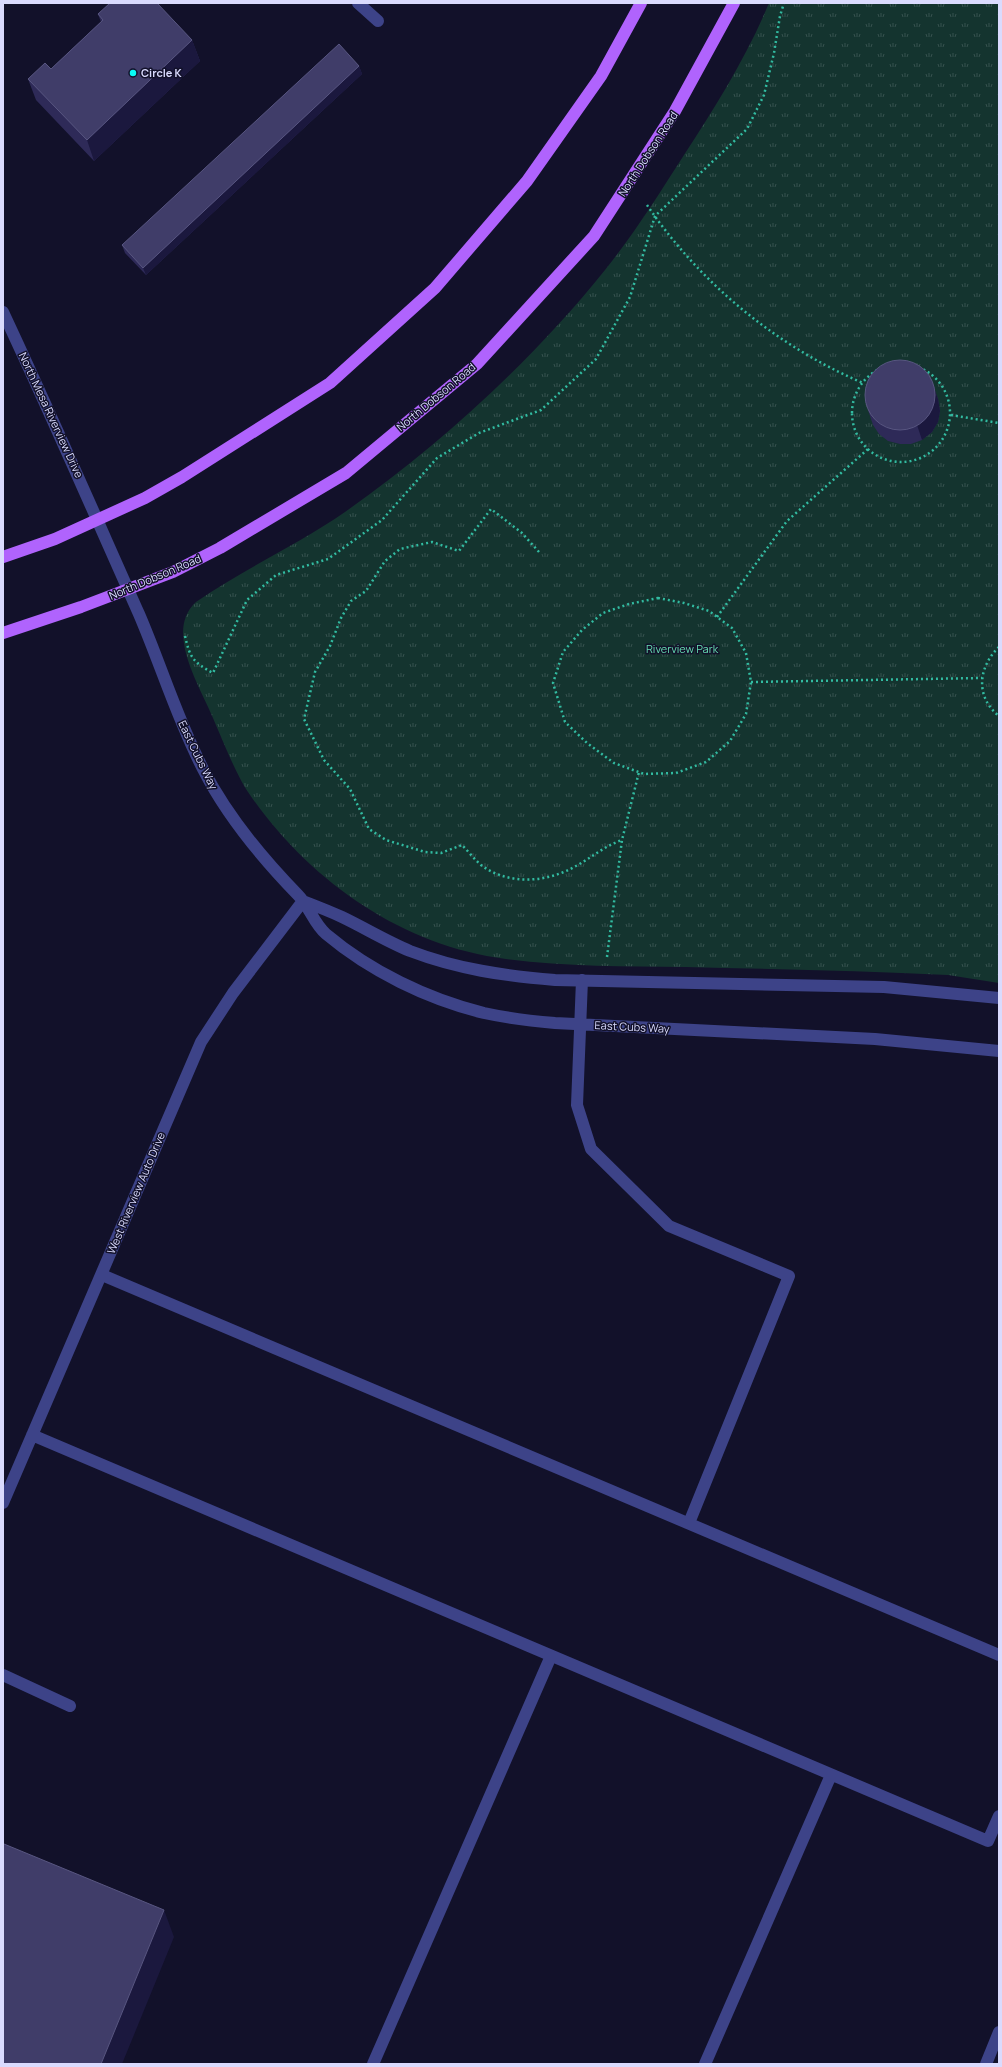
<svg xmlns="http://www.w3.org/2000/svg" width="1002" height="2067" font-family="Manrope,sans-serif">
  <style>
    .grass { fill: url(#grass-tufts) }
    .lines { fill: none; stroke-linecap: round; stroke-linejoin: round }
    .path { stroke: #32bba1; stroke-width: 2.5; stroke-dasharray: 2 3; stroke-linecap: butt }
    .minor { stroke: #3d4388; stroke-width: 12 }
    .major { stroke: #b063fd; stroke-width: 12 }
    .wall { fill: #2e2a58 }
    .shaded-wall { fill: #1b183e }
    .building { fill: #403d69; stroke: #585681 }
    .poi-dot { fill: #09fbf6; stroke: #12112a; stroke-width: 1.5 }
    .labels { text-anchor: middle; stroke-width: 3; stroke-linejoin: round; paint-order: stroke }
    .poi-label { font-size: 11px; font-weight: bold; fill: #dadbfe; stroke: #12112a; text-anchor: start }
    .street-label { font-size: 11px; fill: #dadbfe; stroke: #12112a }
    .park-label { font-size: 11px; fill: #66dfb2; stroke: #12112a }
  </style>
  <defs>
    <pattern id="grass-tufts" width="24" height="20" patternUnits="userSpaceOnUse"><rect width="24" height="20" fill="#14342f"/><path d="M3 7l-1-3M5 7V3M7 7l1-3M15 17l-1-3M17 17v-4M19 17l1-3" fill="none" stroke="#36514e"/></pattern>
  </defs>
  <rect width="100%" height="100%" fill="#12112a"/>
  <!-- grass -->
  <path class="grass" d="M769,3H999V983L948,975C861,971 773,969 686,967C626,966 565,967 506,959C401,946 307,879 248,792C236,774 222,739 213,718C200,686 164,631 196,602C244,569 297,545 345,512C440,445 532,361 605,270C634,234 659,194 684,155C716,106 747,56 769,3Z"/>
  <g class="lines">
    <!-- path -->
    <path class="path" d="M647,205C700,283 776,346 863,383
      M852 413a49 49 0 1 1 98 0a49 49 0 1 1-98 0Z
      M951,415L999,423
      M539,552L522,533L491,509L459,551L432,542L400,549L385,561L366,591L351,601L341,618L330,646L315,672L304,719L324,760L350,789L369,829L386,840L425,852L441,853L462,845C468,851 474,859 481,865C507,885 546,883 574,867C590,859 604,846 622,840
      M658,598L684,603L709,611L732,628L746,653L751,682L746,714L730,741L706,762L676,773L644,774L614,763L587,743L565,722L553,683L563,652L582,630L603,613L629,604Z
      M717,617L787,521L868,449
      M185,636C190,658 193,662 213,673L247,600L276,575L328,559L382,520L437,458L479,433L541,410L596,359L630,297L655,216L747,129L764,95L774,53L780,16L784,3
      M999,647C978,667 975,697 999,716
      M751,682L982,678
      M607,957L622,840L639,772"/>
    <!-- minor -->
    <path class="minor" d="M358,3L378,21
      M3,312C50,412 94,513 139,614C161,665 177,719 203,769C227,816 261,857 298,895C309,906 314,924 326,934C370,971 427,999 484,1013C507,1018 531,1021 555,1023L875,1039L999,1051
      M303,901C316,906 329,911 342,917C365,928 386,941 410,951C457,969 505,976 555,980L884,987L999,998
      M582,980L577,1105L591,1149L669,1226L789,1276L689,1523
      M102,1275L999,1655
      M32,1435L988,1841L999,1816
      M3,1503L201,1042L233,993L303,901
      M3,1675L70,1706
      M373,2064L551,1656
      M705,2064L831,1775
      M986,2064L999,2032"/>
    <!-- major -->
    <path class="major" d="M3,557L55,539L145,498L182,477L330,383L435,288L527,181L601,76L641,3
      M3,633L81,607L173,572L220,548L346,473L477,364L594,236L675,111L734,3"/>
  </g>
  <!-- wall -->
  <path class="wall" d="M98,14L192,40L200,61L94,161L36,100L28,79L51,69L101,22Z
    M359,66L362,74L146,275L125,253L122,245Z
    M933,385L938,399L940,411L938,422L932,432L922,440L911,444H900L888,441L879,434L873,425L868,410Z"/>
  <!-- shaded-wall -->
  <path class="shaded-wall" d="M192,40L200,61L94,161L87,140Z
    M359,66L362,74L146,275L143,268Z
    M933,385L938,399L940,411L938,422L932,432L922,440L917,425Z
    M164,1910L174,1937L122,2064H101Z"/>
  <!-- building -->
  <path class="building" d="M110,3H157L192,40L87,140L28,79L45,63L51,69L103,20L98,14Z
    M339,44L359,66L143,268L122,245Z
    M865 395a35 35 0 1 1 70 0a35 35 0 1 1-70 0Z
    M4,1844L164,1910L101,2064H3V1847Z"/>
  <!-- markers -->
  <circle class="poi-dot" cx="133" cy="73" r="4"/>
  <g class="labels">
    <!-- poi labels -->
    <g class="poi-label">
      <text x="141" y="77">Circle K</text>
    </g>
    <!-- street labels -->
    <g class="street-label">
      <text transform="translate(648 154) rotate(-57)" y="4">North Dobson Road</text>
      <text transform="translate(436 397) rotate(-40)" y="4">North Dobson Road</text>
      <text transform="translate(51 415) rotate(65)" y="4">North Mesa Riverview Drive</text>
      <text transform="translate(155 577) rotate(-23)" y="4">North Dobson Road</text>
      <text transform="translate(198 755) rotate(64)" y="4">East Cubs Way</text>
      <text transform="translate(632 1027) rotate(3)" y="4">East Cubs Way</text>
      <text transform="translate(136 1193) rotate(-67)" y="4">West Riverview Auto Drive</text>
    </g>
    <!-- park labels -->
    <g class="park-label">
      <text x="682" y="653">Riverview Park</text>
    </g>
  </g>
  <!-- border -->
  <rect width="1002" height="2067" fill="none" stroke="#dadbfe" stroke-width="8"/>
</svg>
